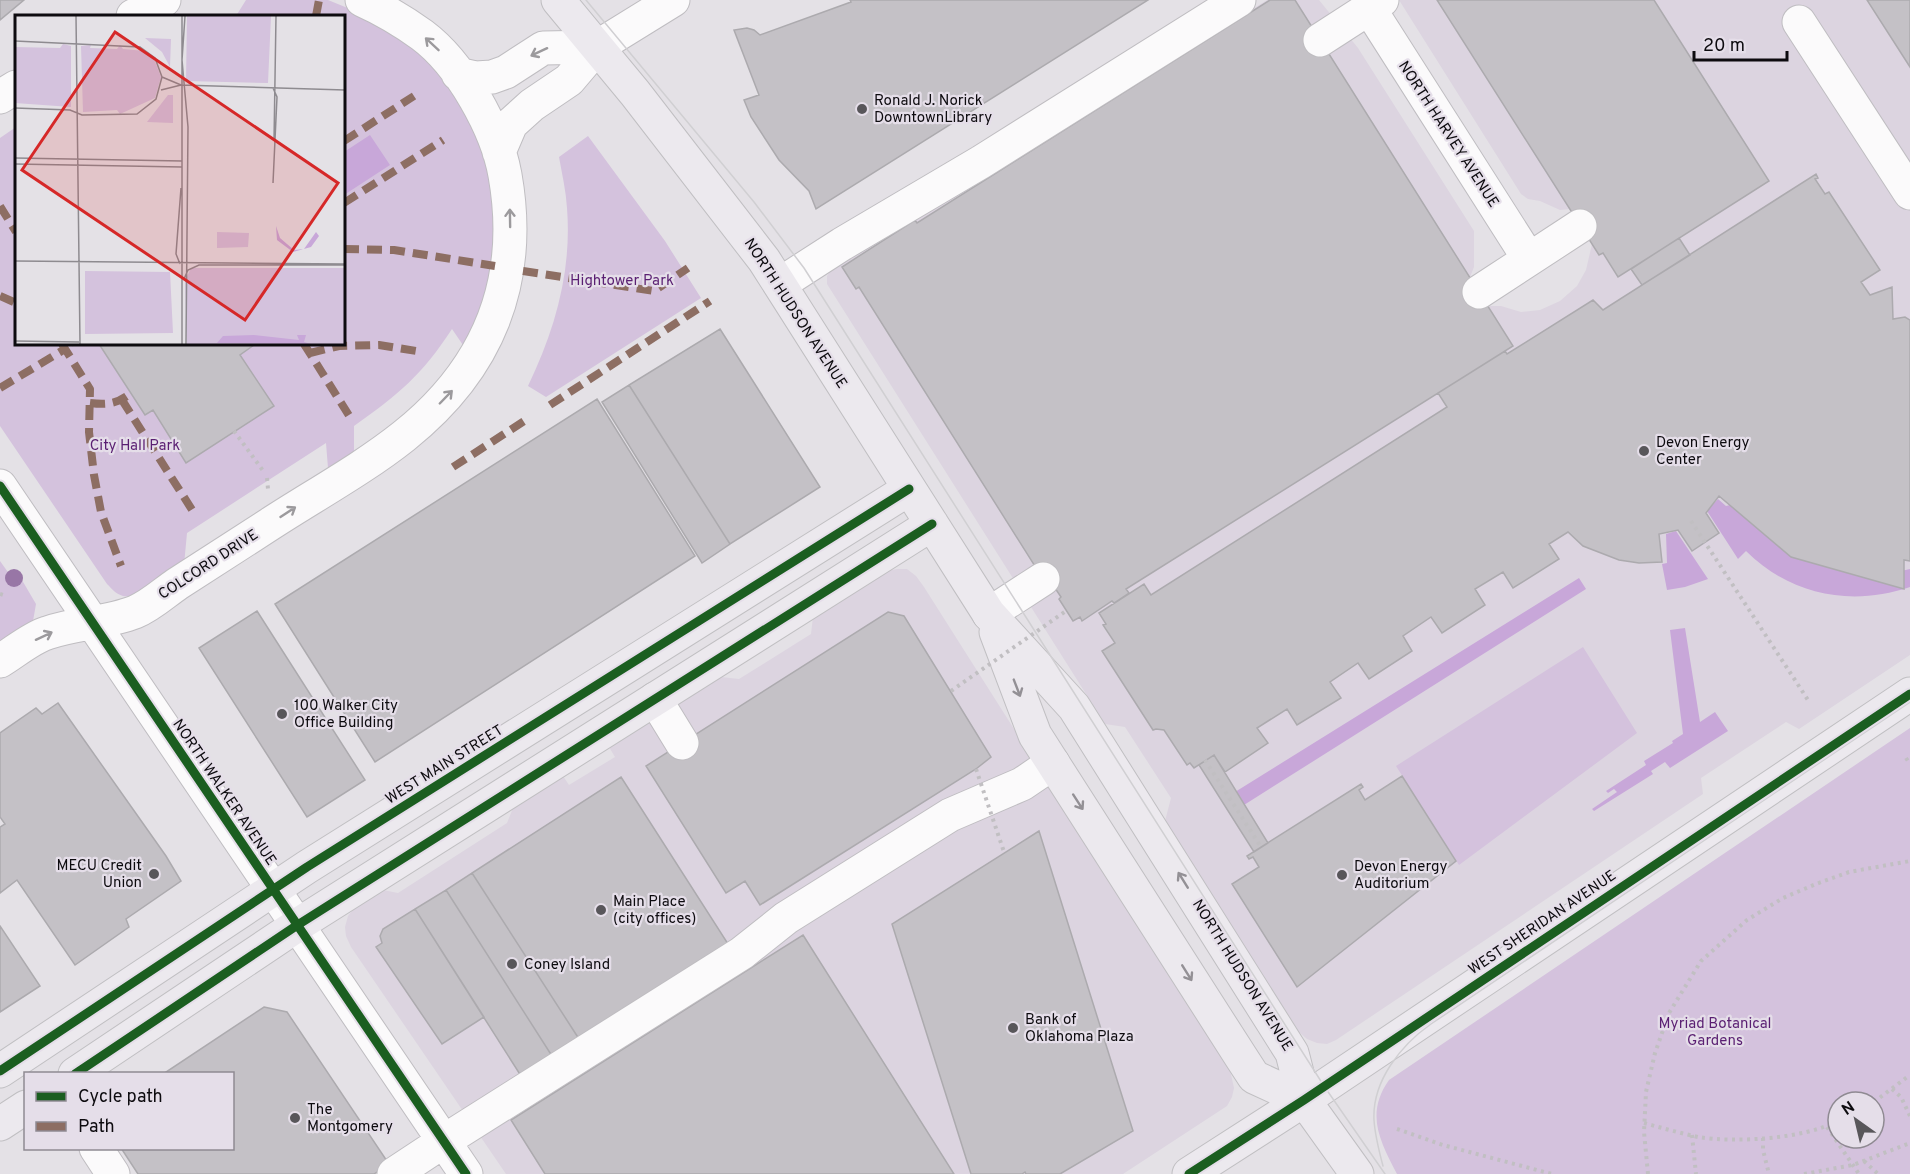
<svg xmlns="http://www.w3.org/2000/svg" width="1910" height="1174" font-family="Overpass,sans-serif">
  <style>
    .built { fill: #dcd4e0 }
    .green { fill: #d4c2dd; fill-rule: evenodd }
    .water { fill: #c8a7d9 }
    .building { fill: #c4c1c6; stroke: #acaaae; stroke-width: 1.5 }
    .lines { fill: none; stroke-linecap: round; stroke-linejoin: round }
    .minor-casing { stroke: #bfbdc1; stroke-width: 35 }
    .major-casing { stroke: #c0bfc2; stroke-width: 35 }
    .path { stroke: #c1bfc2; stroke-width: 4; stroke-dasharray: 3 4.5; stroke-linecap: butt }
    .minor { stroke: #fbfafb; stroke-width: 33 }
    .major { stroke: #ece9ee; stroke-width: 33 }
    .tram { stroke: #d0cfd2; stroke-width: 1.5 }
    .path-bridge { stroke: #c1bfc2; stroke-width: 4; stroke-dasharray: 3 4.5; stroke-linecap: butt }
    .quiet { stroke: #8d6e63; stroke-width: 8; stroke-dasharray: 15 8; stroke-linecap: butt }
    .cycleway-casing { stroke: #e5dee9; stroke-width: 13 }
    .cycleway { stroke: #1b5e20; stroke-width: 9 }
    .tree { fill: #9876a6 }
    .oneway { stroke: #9c9a9d }
    .oneway2 { stroke: #939095 }
    .poi-dot { fill: #58565a; stroke: #e5dee9; stroke-width: 2 }
    .labels { text-anchor: middle; stroke-width: 4.5; stroke-linejoin: round; paint-order: stroke }
    .poi-label { font-size: 15px; fill: #0d0b0f; stroke: #e5dee9; text-anchor: start }
    .street-label { font-size: 15px; fill: #0d0b0f; stroke: #e5dee9 }
    .park-label { font-size: 15px; fill: #5a1f72; stroke: #e5dee9 }
    .inset-road { fill: none; stroke: #8e8b90; stroke-width: 1.5 }
    .view { fill: #d62828; fill-opacity: 0.15; stroke: #d62828; stroke-width: 3 }
    .inset-edge { fill: none; stroke: #0d0b0f; stroke-width: 3 }
  </style>
  <rect width="100%" height="100%" fill="#e4e1e6"/>
  <!-- built -->
  <path class="built" d="M1267,0H1319L1358,48L1474,231V267L1470,277L1488,306H1501L1521,312L1540,310L1560,301L1577,286L1586,270L1592,244L1570,209L1560,210L1540,201L1528,199L1521,194L1399,0H1910V655L1799,729L1786,722L1701,778L1703,794L1336,1040L1327,1044L1317,1043L1307,1039L1299,1032L1165,821L1171,798L1125,727L1105,724L827,284V276L832,269L998,170Z
    M897,569H907L916,576L924,587L1230,1070L1234,1088L1232,1097L1227,1106L1123,1174H506L351,947L346,936L345,927L348,916L355,907L383,890L398,893L507,823L513,808L563,776L569,785L615,757L609,747L721,677L739,679L811,634L813,617L887,571Z"/>
  <!-- green -->
  <path class="green" d="M246,0H328L377,20L407,41L446,78L488,157L499,227L490,296L465,348L452,329C422,375 398,395 354,426V458L333,471L328,468L326,443L187,533L184,565C170,574 139,599 123,596C116,594 112,589 107,584L0,426V138L16,127V344H344V16H236Z
    M588,136L665,241L701,298L546,397L528,386C555,330 572,271 567,208C566,191 562,174 559,157Z
    M0,561L10,575H19L36,604L33,621L0,643Z
    M1583,647L1637,733L1459,865L1396,766Z
    M1910,728V1174H1397C1380,1141 1365,1114 1389,1080ZM1838,1102H1874V1138H1838Z"/>
  <!-- water -->
  <path class="water" d="M370,135L390,165L344,195V152Z
    M1718,499L1726,506L1734,504L1875,577L1910,569V587C1851,607 1790,595 1746,551L1738,559L1707,511Z
    M1676,531L1708,579L1685,587L1667,590L1662,564L1667,563L1666,534Z
    M1579,578L1586,589L1244,805L1235,792Z
    M1685,628L1700,722L1715,712L1728,731L1670,768L1665,762L1651,771L1653,774L1594,811L1592,809L1617,792L1614,789L1608,793L1606,791L1646,765L1644,761L1673,743L1672,741L1683,734L1670,630Z"/>
  <!-- building -->
  <path class="building" d="M0,0H24L0,20Z
    M850,0H1148L816,209L809,191L779,160L751,117L744,100L759,95L734,30L747,28L754,30L760,35L851,2Z
    M850,0H1148L816,209L809,191L779,160L751,117L744,100L759,95L734,30L747,28L754,30L760,35L851,2Z
    M1270,0H1295L1513,346L1126,589L1129,593L1114,603L1112,601L1082,621L1080,617L1073,621L1059,599L1061,597L1051,582L1043,579L859,287L856,289L842,267L915,220L917,223Z
    M1437,0H1654L1769,181L1618,277L1603,253L1599,255Z
    M1867,0H1910V67Z
    M1816,174L1818,178L1815,179L1825,194L1829,192L1880,270L1861,282L1870,295L1892,287L1893,319L1905,317L1910,320V561L1904,560V589L1791,557L1719,496L1706,513L1719,533L1692,551L1678,530L1659,534L1662,562L1639,563L1619,560L1583,546L1568,532L1549,544L1559,559L1513,588L1503,572L1475,589L1485,605L1442,633L1431,617L1403,636L1412,651L1369,679L1358,663L1330,682L1341,698L1297,725L1287,709L1257,728L1268,743L1225,772L1214,755L1194,768L1190,763L1187,765L1164,730L1156,729L1153,730L1102,651L1115,643L1103,625L1106,624L1099,613L1144,584L1151,595L1447,407L1438,393L1505,351L1507,354L1593,300L1603,310Z
    M1679,238L1690,255L1642,285L1631,269Z
    M720,329L820,487L730,544L629,385Z
    M99,344H253L254,345L240,355L274,406L186,463L153,410L145,415Z
    M629,385L730,544L702,563L602,402Z
    M597,399L695,556L375,762L275,604Z
    M257,611L365,780L307,817L199,648Z
    M888,612L904,616L991,757L976,769L760,905L745,881L726,893L646,766Z
    M58,703L166,856L181,881L126,919L129,927L75,965L17,880L0,893V827L5,824L0,817V733L36,708L42,714Z
    M1214,755L1268,843L1254,852L1199,765Z
    M1402,776L1456,861L1297,987L1232,884L1259,867L1253,857L1249,859L1247,856L1361,784L1363,787L1359,790L1365,800Z
    M621,777L730,947L581,1042L472,873Z
    M1039,831L1133,1131L1060,1174H1026L1025,1172L1022,1174H971L892,924Z
    M472,873L579,1039L552,1056L446,890Z
    M446,890L552,1056L521,1076L415,909Z
    M415,909L484,1017L442,1044L376,947L382,943L380,936L383,929Z
    M0,926L40,986L0,1012Z
    M803,935L954,1174H545L511,1120Z
    M264,1007L287,1012L389,1164L374,1174H138L121,1148H232V1074H163Z"/>
  <g class="lines">
    <defs>
      <path id="minor" d="M1369,0V8L1529,259
        M133,16L164,0
        M1799,22L1910,193
        M1320,40L1382,0
        M458,74L476,78L492,77L506,72L543,48L597,47
        M0,97L16,87
        M499,152L511,124L532,105L569,80L597,47L673,0
        M780,284L842,244L981,162L1239,0
        M1479,292L1580,226
        M0,486L466,1174
        M989,614L1043,579
        M0,661C15,652 31,638 47,633C76,623 107,623 135,612C150,606 164,593 177,584C208,564 239,544 270,524C313,496 364,468 404,436C488,369 524,282 505,175C497,129 461,64 422,35C404,22 382,9 362,0
        M655,699L682,743
        M96,1148L113,1174
        M394,1174L444,1141L742,953L786,918L950,815L1022,784L1053,763"/>
      <path id="major" d="M558,0L635,93L764,260L989,614L1074,707L1292,1053L1304,1100L1357,1174
        M996,632L1035,735L1241,1057L1254,1077L1304,1100
        M0,1071L307,867L909,489
        M75,1074L296,926L932,524
        M0,1124L26,1107
        M1189,1174L1304,1100L1910,694"/>
    </defs>
    <!-- minor casing -->
    <use href="#minor" class="minor-casing"/>
    <!-- major casing -->
    <use href="#major" class="major-casing"/>
    <!-- path -->
    <path class="path" d="M65,349L73,344
      M234,431L264,472
      M267,478L268,489
      M1691,521L1808,700
      M0,594L3,595
      M1906,758L1910,764
      M1205,760L1261,847
      M1892,1089L1901,1097L1910,1116
      M1874,1102L1910,1075
      M1644,1123C1662,1128 1680,1133 1698,1137C1736,1143 1803,1139 1838,1121
      M1827,1127L1859,1174
      M1397,1129L1443,1145L1552,1174
      M1692,1135L1696,1174
      M1763,1138V1150L1769,1174
      M1864,1161L1878,1174
      M1648,1174L1644,1132L1646,1092L1655,1053L1669,1013L1701,961L1747,920L1783,898L1816,884L1849,872L1910,861
      M1804,1174L1853,1165L1910,1143"/>
    <!-- minor -->
    <use href="#minor" class="minor"/>
    <!-- major -->
    <use href="#major" class="major"/>
    <!-- tram -->
    <path class="tram" d="M586,0L754,202L804,268L1324,1086L1385,1174
      M1383,1166C1379,1151 1375,1136 1374,1120C1372,1081 1401,1045 1431,1024L1910,702"/>
    <!-- path-bridge -->
    <path class="path-bridge" d="M951,691L1066,611
      M976,769L1004,852"/>
    <!-- quiet -->
    <path class="quiet" d="M316,16L319,0
      M344,141L414,96
      M344,203L443,140
      M0,206L16,232
      M344,249L394,250L495,266
      M523,271L654,291L688,268
      M0,296L16,303
      M62,344L90,389L89,432L94,475L101,512L121,566
      M304,344L350,417
      M310,353L339,346L379,345L423,352
      M0,388L65,349
      M122,400L196,516
      M90,403C107,405 117,404 131,393
      M550,405L710,301
      M453,467L529,418"/>
    <defs>
      <path id="cycleway" d="M0,486L466,1174
        M0,1071L307,867L909,489
        M75,1074L296,926L932,524
        M1189,1174L1304,1100L1910,694"/>
    </defs>
    <!-- cycleway casing -->
    <use href="#cycleway" class="cycleway-casing"/>
    <!-- cycleway -->
    <use href="#cycleway" class="cycleway"/>
  </g>
  <!-- trees -->
  <circle class="tree" cx="14" cy="578" r="9"/>
  <!-- one-way arrows -->
  <defs><path id="oneway-shaft" d="M-6 0H5M1.5-3L5.5 0L1.5 3" fill="none" stroke-width="1.6" stroke-linecap="round" stroke-linejoin="round" transform="scale(1.5)"/></defs>
  <g class="oneway">
    <use href="#oneway-shaft" transform="translate(432 44) rotate(-137)"/>
    <use href="#oneway-shaft" transform="translate(539 52) rotate(155)"/>
    <use href="#oneway-shaft" transform="translate(510 218) rotate(-91)"/>
    <use href="#oneway-shaft" transform="translate(446 397) rotate(-46)"/>
    <use href="#oneway-shaft" transform="translate(288 512) rotate(-33)"/>
    <use href="#oneway-shaft" transform="translate(44 636) rotate(-25)"/>
  </g>
  <g class="oneway2">
    <use href="#oneway-shaft" transform="translate(1017 688) rotate(69)"/>
    <use href="#oneway-shaft" transform="translate(1078 802) rotate(57)"/>
    <use href="#oneway-shaft" transform="translate(1183 880) rotate(-122)"/>
    <use href="#oneway-shaft" transform="translate(1187 973) rotate(58)"/>
  </g>
  <!-- markers -->
  <g class="poi-dot">
    <circle cx="862" cy="109" r="6"/>
    <circle cx="1644" cy="451" r="6"/>
    <circle cx="282" cy="714" r="6"/>
    <circle cx="154" cy="874" r="6"/>
    <circle cx="1342" cy="875" r="6"/>
    <circle cx="601" cy="910" r="6"/>
    <circle cx="512" cy="964" r="6"/>
    <circle cx="1013" cy="1028" r="6"/>
    <circle cx="295" cy="1118" r="6"/>
  </g>
  <g class="labels">
    <!-- poi labels -->
    <g class="poi-label">
      <text x="874" y="105">Ronald J. Norick<tspan x="874" dy="17">DowntownLibrary</tspan></text>
      <text x="1656" y="447">Devon Energy<tspan x="1656" dy="17">Center</tspan></text>
      <text x="294" y="710">100 Walker City<tspan x="294" dy="17">Office Building</tspan></text>
      <text x="142" y="870" text-anchor="end">MECU Credit<tspan x="142" dy="17">Union</tspan></text>
      <text x="1354" y="871">Devon Energy<tspan x="1354" dy="17">Auditorium</tspan></text>
      <text x="613" y="906">Main Place<tspan x="613" dy="17">(city offices)</tspan></text>
      <text x="524" y="969">Coney Island</text>
      <text x="1025" y="1024">Bank of<tspan x="1025" dy="17">Oklahoma Plaza</tspan></text>
      <text x="307" y="1114">The<tspan x="307" dy="17">Montgomery</tspan></text>
    </g>
    <!-- street labels -->
    <g class="street-label">
      <text transform="translate(1449 134) rotate(57)" y="5">NORTH HARVEY AVENUE</text>
      <text transform="translate(796 313) rotate(57)" y="5">NORTH HUDSON AVENUE</text>
      <text transform="translate(208 564) rotate(-33)" y="5">COLCORD DRIVE</text>
      <text transform="translate(444 764) rotate(-32)" y="5">WEST MAIN STREET</text>
      <text transform="translate(225 792) rotate(56)" y="5">NORTH WALKER AVENUE</text>
      <text transform="translate(1542 922) rotate(-34)" y="5">WEST SHERIDAN AVENUE</text>
      <text transform="translate(1243 975) rotate(58)" y="5">NORTH HUDSON AVENUE</text>
    </g>
    <!-- park labels -->
    <g class="park-label">
      <text x="622" y="285">Hightower Park</text>
      <text x="135" y="450">City Hall Park</text>
      <text x="1715" y="1028">Myriad Botanical<tspan x="1715" dy="17">Gardens</tspan></text>
    </g>
  </g>
  <!-- overview -->
  <g transform="translate(15 15)">
    <rect width="330" height="330" fill="#e4e1e6"/>
    <path d="M172,1H256L253,68L171,66ZM130,23L156,24L155,52L147,37ZM48,29L56,31V92L0,88V32L45,33ZM76,30L75,33L102,34L105,30L108,34L130,36L139,44L146,62L140,83L105,99L102,95L68,97L66,31ZM153,80H158V108L132,107ZM202,217L234,218L233,232L202,233ZM176,253H330V329H172L170,266ZM70,256L155,257L158,318L70,319Z" fill="#d4c2dd"/>
    <path d="M261,211L265,223L279,235L289,234L301,217L304,221L296,232L278,237L262,225ZM239,320L284,325L282,320H291L289,327L296,329L202,328L208,321Z" fill="#c8a7d9"/>
    <path class="inset-road" d="M61,1L65,329M167,1V329M170,1L167,45L173,112L171,329M0,26L125,32L140,43L147,62L141,84L122,99L67,100L55,95L0,93M147,62L166,70M146,75L166,70L330,75M259,126L261,1M0,143L167,146M0,149L167,152M258,168L262,82L258,73M0,246L330,249M165,249L161,239L166,173M169,264L173,255L184,250H330M0,326L64,327"/>
    <path class="view" d="M100,17L323,168L230,305L7,155Z"/>
    <rect width="330" height="330" class="inset-edge"/>
  </g>
  <!-- legend -->
  <rect x="24" y="1072" width="210" height="78" fill="#e5dee9" stroke="#8f8a92" stroke-width="1.5"/>
  <rect x="36" y="1092" width="30" height="9" fill="#1b5e20" stroke="#8f8a92" stroke-width="1.5"/>
  <text x="78" y="1102" font-size="18" fill="#0d0b0f">Cycle path</text>
  <rect x="36" y="1122" width="30" height="9" fill="#8d6e63" stroke="#8f8a92" stroke-width="1.5"/>
  <text x="78" y="1132" font-size="18" fill="#0d0b0f">Path</text>
  <!-- north arrow -->
  <g transform="translate(1856 1120) rotate(326)"><circle r="28" fill="#e5dee9" stroke="#8f8a92" stroke-width="1.5"/>
  <path d="M0-4.5L10 22L0 15L-10 22Z" fill="#58565a"/>
  <text y="-9" font-size="16" font-weight="bold" text-anchor="middle" fill="#0d0b0f">N</text>
  </g>
  <!-- scale -->
  <path d="M1694 51v9h93v-9" fill="none" stroke="#0d0b0f" stroke-width="3"/>
  <text x="1703" y="51" font-size="18" fill="#0d0b0f" stroke="#e5dee9" stroke-width="4.5" paint-order="stroke">20 m</text>
</svg>
